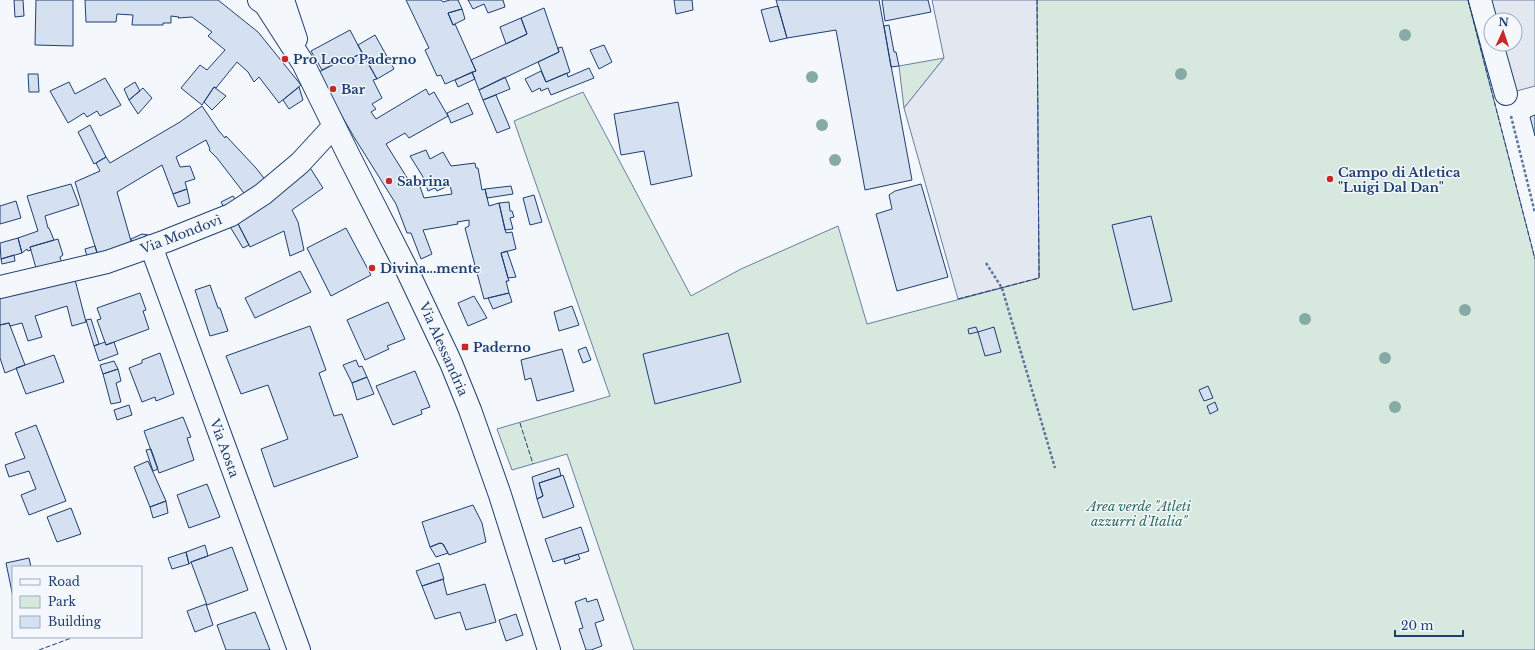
<svg xmlns="http://www.w3.org/2000/svg" width="1535" height="650" viewBox="0 0 1535 650" font-family="'Libre Baskerville',serif">
	<rect width="100%" height="100%" fill="#f4f7fb"/>
	<path fill="#d7e8df" stroke="#687fa3" d="M1037,0H1468L1535,259V650H634L567,454L512,470L497,429L610,396L514,121L583,92L691,296L741,269L838,226L867,324L1039,278Z
		M944,58L904,108L899,66Z"/>
	<path fill="#e3e8f0" stroke="#687fa3" d="M932,0H1037L1039,278L958,299L904,108L944,58Z
		M1480,0H1535V86L1506,94L1492,44H1515V20H1491Z"/>
	<path fill="#d5e0f0" stroke="#1d3f73" d="M14,0H23L24,16L15,17Z
		M36,0H73V46L35,45Z
		M85,0H218L258,32L301,85L279,103L259,77L254,82L248,72L237,62L216,88L214,87L202,105L181,88L200,65L207,70L225,50L208,36L212,32L192,17L178,18L179,17L171,16V23H163V25H132L133,15L117,14L116,22H86Z
		M406,0H441L443,2L450,0H458L462,9L448,13L453,25L455,24L476,71L445,84L441,75L437,76L425,50L429,48Z
		M468,0H503L505,7L488,13L484,4L473,9Z
		M674,0H692L693,10L676,14Z
		M776,0H879L912,180L865,190L836,30L787,38Z
		M882,0H928L931,12L885,21Z
		M778,6L787,38L770,42L761,10Z
		M544,8L559,52L479,90L472,72L476,71L471,60L527,34L521,18Z
		M462,9L465,19L453,25L448,13Z
		M521,18L527,34L506,44L500,27Z
		M889,25L894,52H896L899,66L891,67L884,26Z
		M350,30L362,53L348,60L346,58L322,70L311,51Z
		M375,35L394,69L377,79L358,45Z
		M604,45L612,62L599,69L590,50Z
		M562,47L570,72L546,82L538,62L559,52L558,48Z
		M362,53L377,79L373,80L382,98L372,104L376,109L371,112L376,119L426,89L429,95L434,92L448,116L409,138L405,133L386,144L411,184L418,181L424,198L452,194L450,185L437,191L435,188L428,191L423,177L410,156L426,150L430,159L443,152L451,166L475,163L476,168H478L482,190L485,189L489,206L499,203L506,233L512,232L516,249L501,253L508,278L509,281H506L509,293L484,299L465,228L469,226V220L457,222L458,224L423,230L432,254L421,259L411,233H407L396,204L354,137L317,73L346,58L348,60Z
		M589,68L594,78L551,95L548,88L541,91L540,88L532,92L525,79L541,71L546,82L567,73L568,77Z
		M472,72L475,79L458,87L455,80Z
		M28,74H38L39,92H29Z
		M505,77L510,89L483,100L479,90Z
		M105,78L121,105L100,116L97,111L87,117L84,113L68,123L50,91L69,82L75,94Z
		M135,82L140,91L129,100L124,89Z
		M214,87L226,96L212,110L204,102Z
		M299,87L303,100L289,109L283,100Z
		M143,88L152,98L138,114L129,100Z
		M496,95L510,128L497,133L483,100Z
		M678,102L692,176L651,185L644,151L621,155L614,114Z
		M468,103L473,114L451,123L447,113Z
		M202,106L219,131L225,138L226,136L256,168L270,186L250,201L217,158L209,150L210,149L206,140L176,157L180,167L190,166L195,179L185,182L187,189L173,194L162,165L117,192L133,248L99,259L75,182L100,171L96,163L106,157L110,163L180,122Z
		M1535,115V136L1530,117Z
		M90,125L106,157L94,164L78,132Z
		M307,163L323,188L292,210L298,222L304,250L290,256L284,231L250,247L235,218Z
		M71,184L79,205L45,216L48,228H49L54,240L30,247L31,250L28,251L27,249L22,253L18,238L38,231L27,196Z
		M921,184L948,277L897,291L876,214L892,209L889,195L895,191Z
		M511,186L513,194L487,198L485,189Z
		M187,189L190,203L178,207L173,194Z
		M534,195L542,222L530,225L523,198Z
		M233,196L238,203L226,211L221,202Z
		M16,201L21,218L0,224V206Z
		M509,202L510,211H512L514,217L510,218L513,229L505,230L499,203Z
		M1151,216L1172,301L1133,310L1112,225Z
		M236,220L249,245L243,248L229,225Z
		M346,228L371,275L331,296L307,248Z
		M142,234L148,235L150,239L133,248L131,239Z
		M18,238L22,253L1,259L0,243Z
		M58,239L63,255L60,257L63,268L38,275L30,247Z
		M95,246L99,259L88,260L85,249Z
		M507,251L516,277L508,278L501,253Z
		M14,255L15,261L2,264L1,259Z
		M300,271L311,292L255,318L245,298Z
		M73,272L86,322L72,326L67,306L35,316L42,337L28,341L22,323L10,326L9,323L0,325V293Z
		M210,285L218,308H220L228,331L210,336L195,290Z
		M140,293L146,310L143,311L149,329L106,345L97,320L101,319L97,308Z
		M509,293L512,302L493,309L488,298Z
		M474,296L487,318L468,326L458,303Z
		M388,302L405,339L387,346L389,349L365,360L347,320Z
		M572,306L579,325L559,331L554,312Z
		M91,319L99,344L94,346L86,320Z
		M9,323L25,365L5,373L0,358V325Z
		M310,326L326,370L319,373L334,416L342,414L358,457L274,487L261,449L288,439L268,385L241,394L226,356Z
		M976,327L978,332L969,334L968,329Z
		M994,327L1001,352L985,356L978,332Z
		M728,333L741,382L655,404L643,354Z
		M105,342L106,345L114,342L118,354L99,361L94,346Z
		M586,347L591,360L583,363L578,350Z
		M562,349L574,391L537,401L531,378L525,380L521,360Z
		M160,353L174,394L156,401L155,397L142,402L129,368L142,363V360Z
		M54,355L64,382L26,394L16,368Z
		M356,360L359,367L362,366L367,377L352,383L343,365Z
		M114,361L118,369L103,374L100,365Z
		M118,369L121,381L116,383L121,402L111,404L103,374Z
		M415,371L430,407L421,410L422,414L393,425L376,386Z
		M367,377L374,394L357,400L352,383Z
		M1208,386L1213,398L1204,401L1199,390Z
		M1215,402L1218,410L1210,414L1207,406Z
		M129,405L132,415L117,420L114,410Z
		M183,417L191,437L187,438L194,460L159,473L144,431Z
		M36,425L66,501L29,515L21,495L36,489L29,471L9,477L5,465L25,458L15,433Z
		M151,449L158,469L153,471L146,450Z
		M148,461L166,501L150,507L134,467Z
		M559,468L561,476L539,483L543,496L537,499L532,477Z
		M563,475L574,507L543,518L537,499L543,496L539,483Z
		M207,484L220,517L189,528L177,495Z
		M166,501L168,513L153,518L150,507Z
		M473,505L482,523L486,542L449,555L443,544L440,543L430,547L422,522Z
		M71,508L81,534L57,542L47,517Z
		M581,527L589,551L553,562L545,539Z
		M440,543L443,544L448,553L436,557L430,547Z
		M205,545L208,556L191,562L189,564L186,552Z
		M232,547L248,590L207,605L191,562Z
		M186,552L189,564L172,569L168,558Z
		M578,554L580,559L565,564L564,559Z
		M29,558L31,567H13V597L6,563Z
		M439,563L444,579L422,586L416,571Z
		M443,579L447,595L485,584L496,622L466,630L460,612L435,619L422,586Z
		M586,598L587,602L597,599L604,620L595,623L602,646L591,650H586L579,629L583,628L575,602Z
		M206,604L213,625L195,632L187,611Z
		M255,612L270,650H226L217,625Z
		M516,614L523,635L506,641L499,620Z"/>
	<g fill="none" stroke-linecap="round" stroke-linejoin="round">
		<defs>
			<path id="minor" d="M259,0L265,4L303,63L350,158L405,266L451,363L470,410L500,495L549,650
				M283,0L296,39
				M1480,0L1491,40
				M1492,44L1506,94
				M151,246L299,650
				M0,287L107,262L166,241L231,215L263,194L300,163L334,126"/>
		</defs>
		<use href="#minor" stroke="#1d3f73" stroke-width="24"/>
		<path stroke="#5e769c" stroke-width="2.5" stroke-dasharray="3 2" stroke-linecap="butt" d="M1511,116L1535,213
			M986,263L1002,288L1055,468"/>
		<use href="#minor" stroke="#f4f7fb" stroke-width="22"/>
		<path stroke="#1d3f73" stroke-width="1" stroke-dasharray="5 2" stroke-linecap="butt" d="M1468,0L1535,259
			M958,299L1039,278L1037,0
			M520,423L533,464
			M39,650L74,637"/>
	</g>
	<g fill="#86aba6">
		<circle cx="1405" cy="35" r="6"/>
		<circle cx="1181" cy="74" r="6"/>
		<circle cx="812" cy="77" r="6"/>
		<circle cx="822" cy="125" r="6"/>
		<circle cx="835" cy="160" r="6"/>
		<circle cx="1465" cy="310" r="6"/>
		<circle cx="1305" cy="319" r="6"/>
		<circle cx="1385" cy="358" r="6"/>
		<circle cx="1395" cy="407" r="6"/>
	</g>
	<g fill="#c62828" stroke="#f4f7fb" stroke-width="1.5">
		<circle cx="285" cy="59" r="4"/>
		<circle cx="333" cy="89" r="4"/>
		<circle cx="1330" cy="179" r="4"/>
		<circle cx="389" cy="181" r="4"/>
		<circle cx="372" cy="268" r="4"/>
		<rect x="461" y="343" width="8" height="8" rx="2"/>
	</g>
	<g text-anchor="middle" stroke-width="3" stroke-linejoin="round" paint-order="stroke">
		<g font-size="13" font-weight="bold" fill="#1d3f73" stroke="#f4f7fb" text-anchor="start">
			<text x="293" y="64">Pro Loco Paderno</text>
			<text x="341" y="94">Bar</text>
			<text x="1338" y="177">Campo di Atletica<tspan x="1338" dy="15">"Luigi Dal Dan"</tspan></text>
			<text x="397" y="186">Sabrina</text>
			<text x="380" y="273">Divina...mente</text>
			<text x="473" y="352">Paderno</text>
		</g>
		<g font-size="13" fill="#1d3f73" stroke="#f4f7fb">
			<text transform="translate(181 234) rotate(-21)" y="5">Via Mondovì</text>
			<text transform="translate(444 349) rotate(66)" y="5">Via Alessandria</text>
			<text transform="translate(225 448) rotate(70)" y="5">Via Aosta</text>
		</g>
		<g font-size="13" font-style="italic" fill="#2c6c60" stroke="#f4f7fb">
			<text x="1139" y="511">Area verde "Atleti<tspan x="1139" dy="15">azzurri d'Italia"</tspan></text>
		</g>
	</g>
	<rect x="12" y="566" width="130" height="72" fill="#f4f7fb" stroke="#9eadc5"/>
	<rect x="20" y="579" width="20" height="6" fill="#f4f7fb" stroke="#9eadc5"/>
	<text x="48" y="586" font-size="12" fill="#1d3f73">Road</text>
	<rect x="20" y="596" width="20" height="12" fill="#d7e8df" stroke="#9eadc5"/>
	<text x="48" y="606" font-size="12" fill="#1d3f73">Park</text>
	<rect x="20" y="616" width="20" height="12" fill="#d5e0f0" stroke="#9eadc5"/>
	<text x="48" y="626" font-size="12" fill="#1d3f73">Building</text>
	<g transform="translate(1503 32) rotate(3)"><circle r="19" fill="#f4f7fb" stroke="#9eadc5"/>
	<path d="M0-3L7 15L0 10L-7 15Z" fill="#c62828"/>
	<text y="-6" font-size="11" font-weight="bold" text-anchor="middle" fill="#1d3f73">N</text>
	</g>
	<path d="M1395 630v6h68v-6" fill="none" stroke="#1d3f73" stroke-width="2"/>
	<text x="1401" y="630" font-size="12" fill="#1d3f73" stroke="#f4f7fb" stroke-width="3" paint-order="stroke">20 m</text>
</svg>
